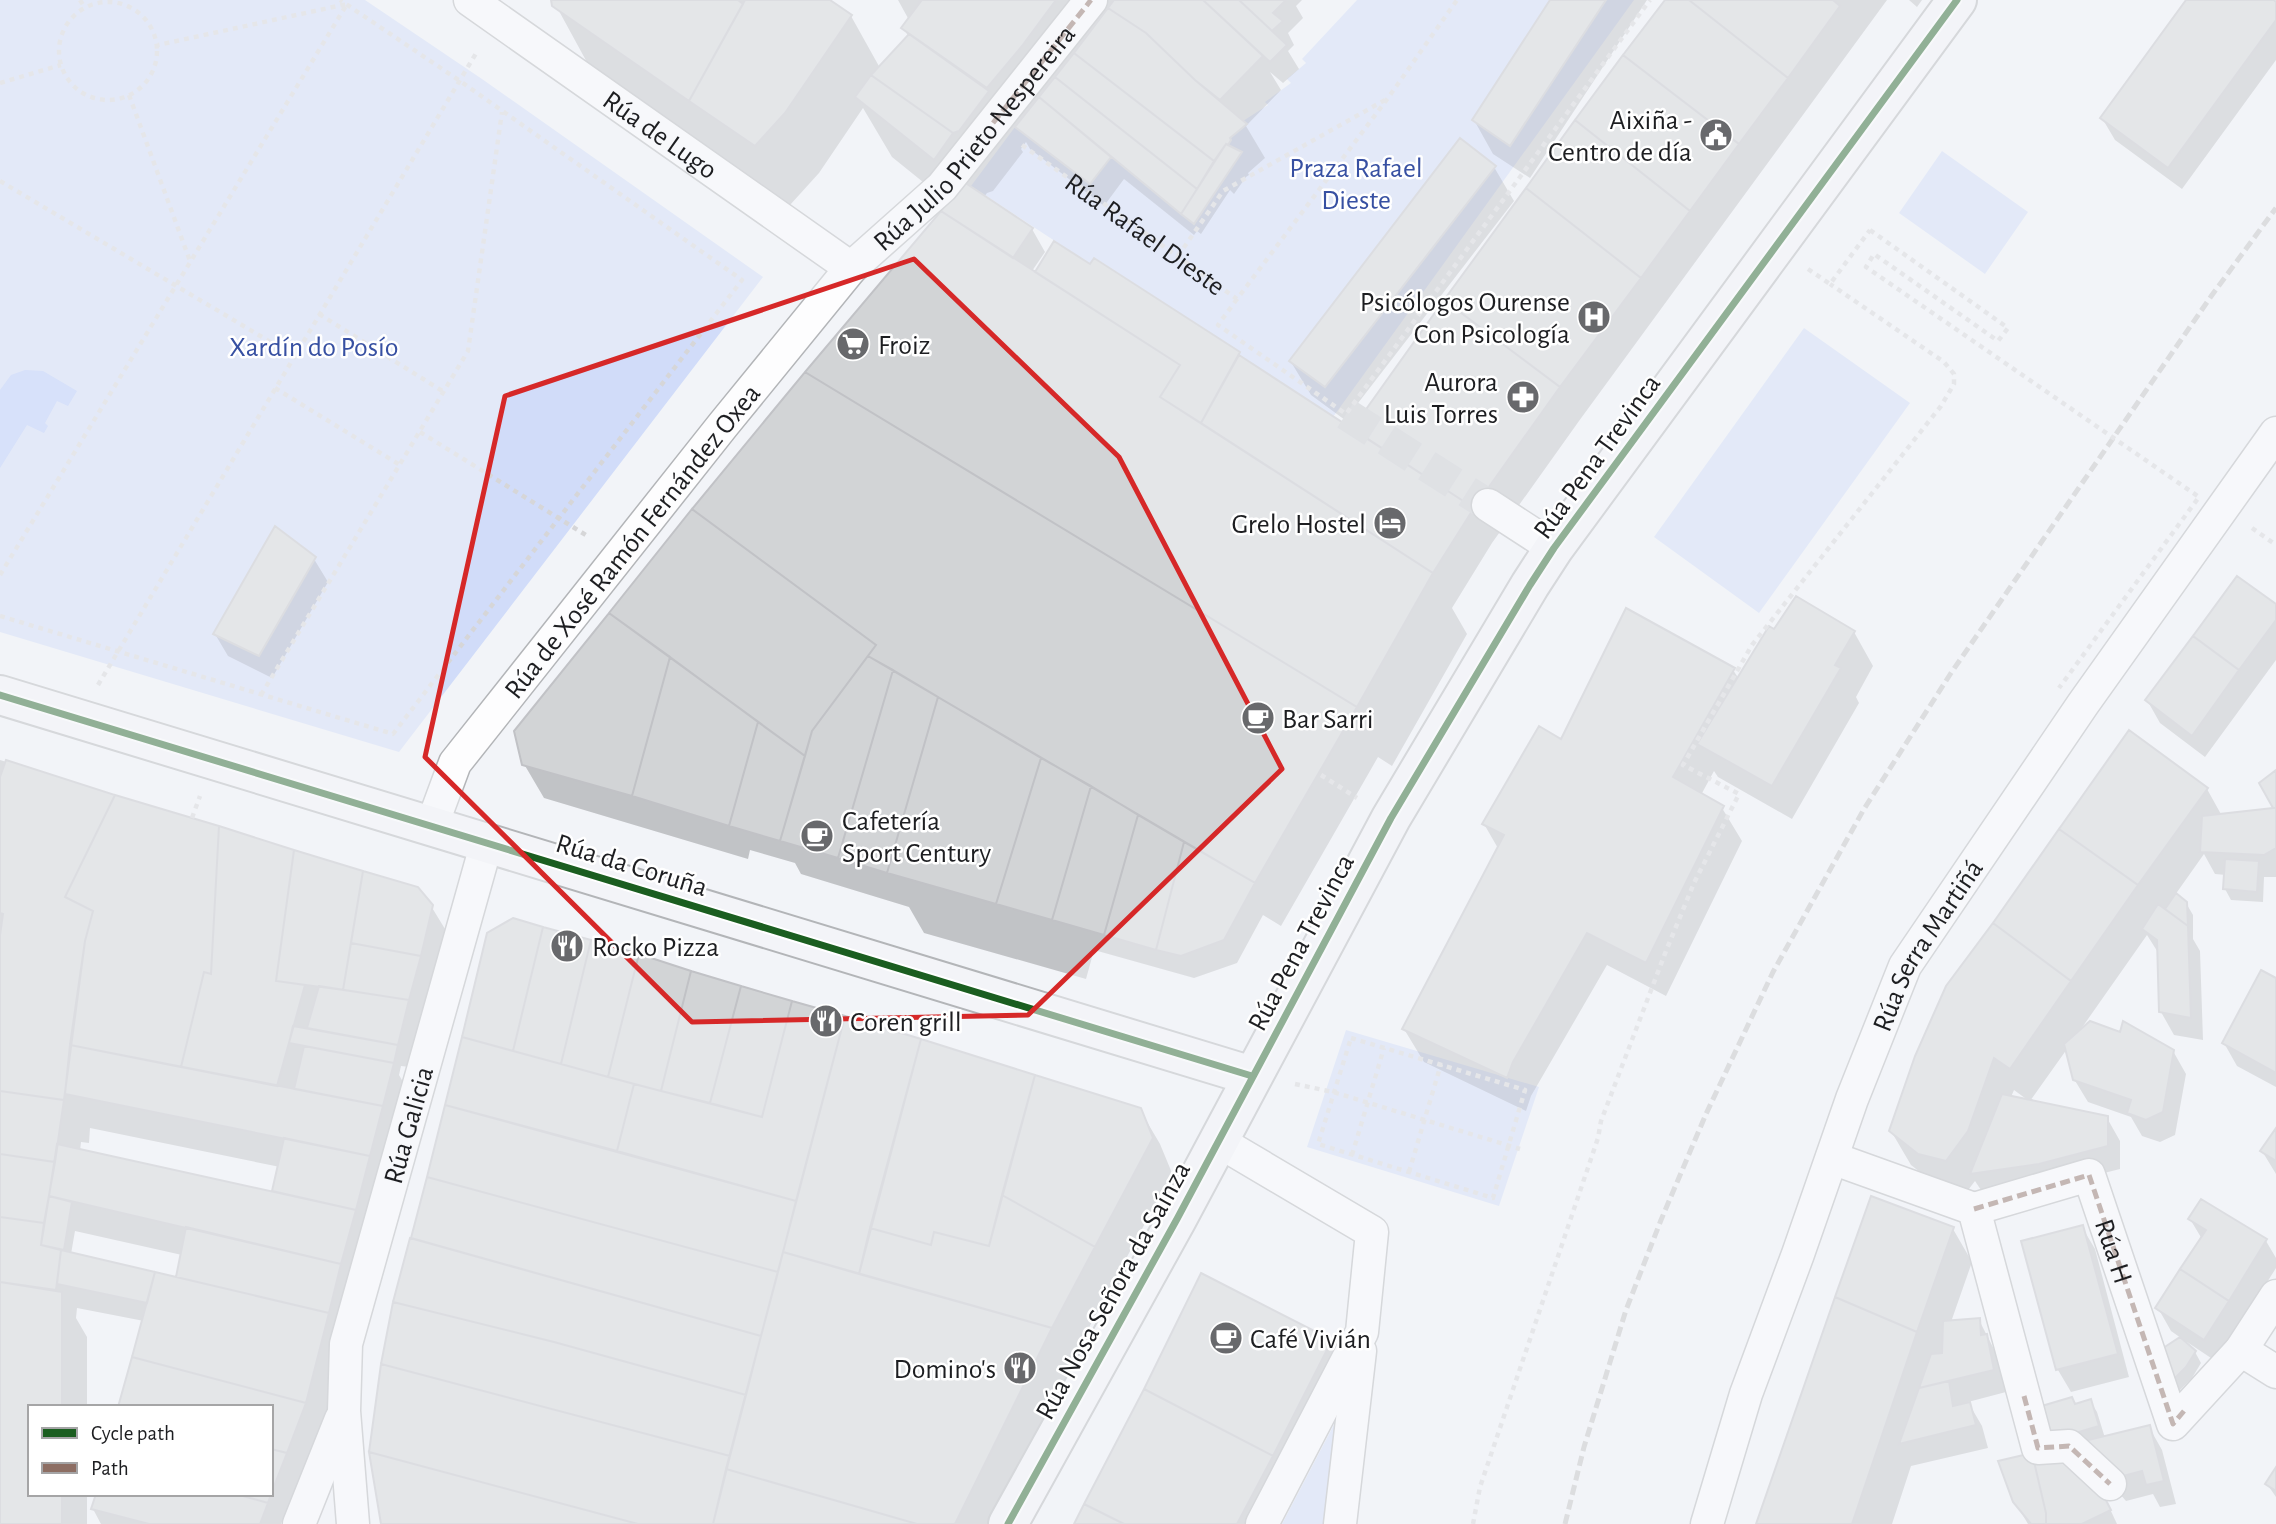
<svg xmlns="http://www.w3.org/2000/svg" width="2276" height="1524" viewBox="0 0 2276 1524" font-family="'Alegreya Sans',sans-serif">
	<rect width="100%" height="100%" fill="#f2f4f8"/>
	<path fill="#d1dcf9" d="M0,0H365L482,79L763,277L399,752L0,632Z
		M1357,0H1634L1333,417L1239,355L1240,352L1095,258L1090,264L971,186L1015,127L1090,184L1111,157L1194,224L1242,152L1228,145L1231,140L1230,138L1247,124L1243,121L1268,105L1265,102L1291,83L1287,79L1306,63L1302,59Z
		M1942,151L2028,212L1985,274L1899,213Z
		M1804,328L1910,403L1759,613L1654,537Z
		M1346,1030L1539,1087L1499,1206L1307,1147Z
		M1339,1415L1326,1524H1282Z"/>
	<path fill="#b5c9fc" d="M25,370L43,371L77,391L68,406L57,401L45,423L48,426L44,433L27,425L0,468V390L11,375Z"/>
	<path fill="#0003" fill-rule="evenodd" d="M553,0H826L851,16L880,68L909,37L903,28L909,20L898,0H1302L1296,6L1303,18L1288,33L1294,45L1288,51L1299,69L1283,83L1270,72L1281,90L1246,126L1265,158L1248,173L1249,175L1246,177L1234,194L1230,190L1201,234L1197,231L1194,235L1124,179L1104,206L1030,149L1026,142L1021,149L1023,152L993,191L987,193L984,197L1032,229L1045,252L1032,271L1239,353L1242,360L1352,431L1666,0H1887L1579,421L1492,543L1452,608L1467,634L1392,766L1378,757L1281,926L1263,915L1237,963L1194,978L1094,950L1086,979L924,933L909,907L801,874L795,863L750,850L748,859L544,798L524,764L949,203L892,157L863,108L819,173L790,205L589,66Z
		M1552,0H1647L1530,178L1493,154L1474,120Z
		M1909,0H1922L1917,7Z
		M2188,0H2271L2276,4V60L2182,189L2115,140L2102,118Z
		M1494,167L1514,201L1345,420L1311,395L1291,362Z
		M314,559L328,582L272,678L228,656L215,634Z
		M2276,607V660L2205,757L2160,723L2147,700Z
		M1775,632H1854L1873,666L1856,697L1859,703L1792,819L1718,777L1714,771L1701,795L1722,808L1742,841L1666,996L1607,965L1531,1096L1526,1111L1424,1062L1404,1029L1499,850L1484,824L1562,741L1733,670L1739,679Z
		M0,760L365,873L431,906L445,929L410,1067L401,1066L399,1075L406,1087L324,1437L306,1486L297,1484L281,1524H101L93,1509L98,1494H271V1407L144,1321L77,1308L76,1318L87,1337V1407H30V1494H87V1524H0ZM90,1128L280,1167L274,1191L276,1194L80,1151L81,1142L89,1143ZM75,1231L182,1255L177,1280L71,1254Z
		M2276,772V877H2264L2263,902L2231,900L2225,889L2226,875L2215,874L2204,854L2175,895L2186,903L2193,915V939L2200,951L2203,1040L2174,1035L2161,1012L2159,954L2147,935L2081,1029L2173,1051L2186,1074L2175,1135L2160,1142L2142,1136L2131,1117L2088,1102L2074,1079L2067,1049L2030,1101L2107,1118L2120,1141V1169L2052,1186L1985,1196L1975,1181L1965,1194L1939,1187L1911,1165L1891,1131L2207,789L2222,816L2276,809ZM2014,1090L2029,1101L2011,1097Z
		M514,920L1140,1110L1160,1144L1172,1173L1070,1363L1076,1373L1001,1524H382L395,1302L429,1177L488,934Z
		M2276,980V1087L2237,1066L2224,1043Z
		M2276,1131V1174L2262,1151Z
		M2190,1219L2266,1241L2276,1258V1268L2217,1362L2187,1342L2186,1344L2195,1352L2201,1363L2192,1378L2177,1393L2156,1354L2181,1338L2171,1331L2158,1308L2202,1239Z
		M2082,1227L2095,1249L2129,1377L2071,1392L2058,1370L2024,1243Z
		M1953,1229L1972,1262L1951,1322L1979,1320L1999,1359L2006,1392L1968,1402L1982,1426L1988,1448L1911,1466L1892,1524H1758Z
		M1202,1275L1331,1341L1351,1375L1274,1524H1076Z
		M2090,1401L2097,1412L2105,1438L2149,1427L2162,1450L2176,1504L2160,1507L2153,1494L2126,1501L2095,1465L2053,1453L2075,1406Z
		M2276,1471V1497L2267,1484Z
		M2104,1496L2117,1524H2028L2015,1502Z"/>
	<path fill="#d2d4d6" stroke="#c1c2c6" stroke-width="2" d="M551,0H738L743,4L689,101L552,6Z
		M745,0H830L852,15L785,113L755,146L689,101Z
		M919,0H1056L1022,46L987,88L901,28L921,1Z
		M1114,0H1203L1263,56L1220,100L1195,80L1146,33L1108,8Z
		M1203,0H1239L1287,45L1270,62Z
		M1239,0H1286L1273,13L1283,21L1272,31Z
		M1550,0H1606L1510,146L1472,120Z
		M1665,0H1689L1788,78L1739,144L1623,55Z
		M1689,0H1833L1840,6L1788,78Z
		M2186,0H2274L2276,2V20L2168,168L2100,118Z
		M1108,8L1146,33L1195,80L1247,124L1230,138L1231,140L1228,145L1226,144L1214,161L1074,53Z
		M909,34L989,91L959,131L953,133L871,75Z
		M1074,53L1214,161L1197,189L1055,77Z
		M1623,55L1739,144L1690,211L1575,120Z
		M871,75L953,133L934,160L855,97Z
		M1055,77L1197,189L1181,214L1039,97Z
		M1039,97L1111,157L1090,184L1015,127Z
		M1575,120L1690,211L1641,278L1526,188Z
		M1460,138L1496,166L1325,387L1289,361Z
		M1226,144L1242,152L1194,224L1181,214Z
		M964,182L1033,228L1013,258L941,211Z
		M1526,188L1641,278L1560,387L1444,300Z
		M941,211L1180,365L1160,397L1433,573L1357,707L805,372Z
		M1054,241L1090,264L1094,258L1240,352L1201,423L1160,397L1180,365L1035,272Z
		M1444,300L1560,387L1474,508L1352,429Z
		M1239,355L1474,508L1433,573L1201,423Z
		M805,372L1357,707L1255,883L868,656L876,645L692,509Z
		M692,509L876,645L812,731L805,756L609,613Z
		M275,526L316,557L259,656L213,634Z
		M2237,576L2276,604V620L2239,670L2193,636Z
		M1796,596L1855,631L1835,665L1841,668L1772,786L1697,744L1769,626L1774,629Z
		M1626,608L1735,668L1673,777L1724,806L1646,963L1587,933L1513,1062L1507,1078L1402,1029L1504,835L1482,824L1539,726L1561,739Z
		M609,613L670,657L632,796L522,765L514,731Z
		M2193,636L2239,670L2192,736L2145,700Z
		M868,656L893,670L838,858L780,841L812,731Z
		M670,657L758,722L729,826L632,796Z
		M893,670L938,697L887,873L838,858Z
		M938,697L1041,758L996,904L887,873Z
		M758,722L805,756L780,841L729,826Z
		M2129,730L2208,788L2138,885L2059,829Z
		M1041,758L1091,786L1052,920L996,904Z
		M6,760L115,795L65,897L93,911L85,941L64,1100L0,1091V935L3,914L0,913V777Z
		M2276,770V808H2273L2259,783Z
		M1091,786L1138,815L1104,935L1052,920Z
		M115,795L219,826L211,974L204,972L181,1067L70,1045L85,941L93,911L65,897Z
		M2273,808H2276V848L2264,855L2200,852L2202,816Z
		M1138,815L1184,842L1156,950L1104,935Z
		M219,826L294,850L276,981L305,985L277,1086L181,1067L204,972L211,974Z
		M2059,829L2138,885L2071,981L1993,923Z
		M1184,842L1255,883L1224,940L1181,956L1156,950Z
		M294,850L363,871L343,990L276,981Z
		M2225,859L2259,861L2257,892L2223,889Z
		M363,871L418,887L433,905L421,956L351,943Z
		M2176,893L2187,902L2188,926L2165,909Z
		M2158,904L2188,926L2191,1018L2159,1012L2157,940L2142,929Z
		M513,918L543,927L513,1051L462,1037L487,933Z
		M1993,923L2071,981L2010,1069L1994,1058L1968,1131L1946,1161L1918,1154L1889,1131L1915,1056L1946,986Z
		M543,927L591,940L561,1064L513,1051Z
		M591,940L639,954L608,1077L561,1064Z
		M351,943L421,956L409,1000L343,990Z
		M639,954L691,971L661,1091L608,1077Z
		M2261,970L2276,978V1073L2222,1043Z
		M691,971L741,986L710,1103L661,1091Z
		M319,986L409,1000L398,1045L307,1028Z
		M741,986L792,1001L762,1117L710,1103Z
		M792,1001L845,1016L796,1201L617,1151L634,1084L762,1117Z
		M845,1016L921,1039L859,1274L783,1252Z
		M2090,1021L2120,1032L2123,1021L2174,1050L2163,1112L2146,1120L2127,1113L2131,1100L2073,1080L2064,1044Z
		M293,1026L398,1045L394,1063L289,1043Z
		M462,1037L634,1084L617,1151L445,1105Z
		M921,1039L1035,1075L989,1246L934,1232L931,1245L870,1228Z
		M70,1045L383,1106L370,1156L65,1094Z
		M304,1046L394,1063L383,1106L294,1089Z
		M1035,1075L1141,1108L1153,1138L1095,1247L1002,1195Z
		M0,1091L64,1100L55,1162L0,1154Z
		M2002,1094L2108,1116V1146L2039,1164L1970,1174Z
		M445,1105L796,1201L778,1272L427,1177Z
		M2276,1128V1161L2260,1151Z
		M284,1138L370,1156L356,1210L272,1191Z
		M57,1144L356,1210L341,1264L49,1196Z
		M0,1154L55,1162L44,1223L0,1217Z
		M427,1177L778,1272L761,1336L411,1238Z
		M1002,1195L1095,1247L1052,1328L859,1274L870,1228L931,1245L934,1232L989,1246Z
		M49,1196L72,1202L64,1250L41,1245Z
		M1871,1196L1954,1227L1917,1332L1835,1297Z
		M2201,1199L2267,1239L2229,1301L2180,1269L2206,1230L2188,1219Z
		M0,1217L44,1223L41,1245L61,1250L56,1290L0,1282Z
		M2083,1225L2118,1354L2056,1370L2021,1241Z
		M186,1227L341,1264L329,1313L176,1277Z
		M410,1238L761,1336L746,1395L554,1342L393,1302Z
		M61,1250L155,1272L147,1303L57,1284Z
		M783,1252L1052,1328L955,1524H917L726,1469Z
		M2180,1269L2229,1301L2204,1340L2155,1308Z
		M155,1272L329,1313L306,1403L132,1357Z
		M1201,1273L1332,1340L1273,1456L1144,1389Z
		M0,1282L62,1292V1407H30V1494H62V1524H0Z
		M1835,1297L1917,1332L1852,1524H1756Z
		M393,1302L554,1342L746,1395L730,1456L381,1364Z
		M1980,1318L1981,1335L1987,1334L1994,1370L1919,1388L1931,1354L1942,1353L1943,1321Z
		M2180,1337L2196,1351L2186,1367L2169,1384L2154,1354Z
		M132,1357L306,1403L287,1453L271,1449V1407H118Z
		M381,1364L730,1456L713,1524H638L369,1452Z
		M1949,1381L1953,1406L1970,1402L1976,1425L1899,1444L1919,1388Z
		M1144,1389L1273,1456L1237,1524H1124L1084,1504Z
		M2072,1397L2075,1404L2091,1399L2099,1426L2045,1442L2035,1408Z
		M2150,1425L2164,1481L2146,1485L2142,1471L2112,1479L2080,1442Z
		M271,1449L287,1453L271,1494Z
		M2068,1451L2091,1471L2111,1510L2082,1524H2046V1513L2032,1453Z
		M369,1452L638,1524H381Z
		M2032,1453L2046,1513V1524H2031L2013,1502L1998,1461Z
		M2276,1467V1491L2265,1484Z
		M726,1469L917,1524H713Z
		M96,1494H236L268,1503L260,1524H149L91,1509Z
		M236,1494H271L268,1503Z
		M1084,1504L1124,1524H1074Z"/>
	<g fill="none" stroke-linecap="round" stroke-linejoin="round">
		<path stroke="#c7c9cd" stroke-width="32" stroke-dasharray="32 16" stroke-linecap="butt" d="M1346,414L1488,505"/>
		<defs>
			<g id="street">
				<path id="s2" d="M470,0L851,268"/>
				<path d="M1488,505L1554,548"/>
				<path id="s3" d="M432,825L455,763L723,425L851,268L942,187L1091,0"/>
				<path d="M1218,1141L1372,1232L1362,1332L1262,1524"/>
				<path d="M1832,1158L1974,1209L2038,1448L2069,1446L2110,1484"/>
				<path d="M1974,1209L2089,1175L2173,1424L2241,1350L2276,1296"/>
				<path d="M2241,1350L2276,1372"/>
				<path d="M299,1524L341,1419"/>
				<path id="s4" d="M353,1524L344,1411L346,1344L487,842"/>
				<path d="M1340,1524L1360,1351"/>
				<path id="s5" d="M1707,1524L1746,1394L1798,1254L1852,1099L1905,966L2083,704L2276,433"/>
			</g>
			<path id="secondary" d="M0,695L1252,1076
				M1008,1524L1177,1219L1391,818L1530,585L1554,548L1957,0"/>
		</defs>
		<use href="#street" stroke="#b3b5b8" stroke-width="35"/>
		<use href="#secondary" stroke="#b3b5b8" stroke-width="42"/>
		<g stroke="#d6d6d8" stroke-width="4.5" stroke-dasharray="5 5" stroke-linecap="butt">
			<path d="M80,0L85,8"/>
			<circle cx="108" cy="51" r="49"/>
			<path d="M0,83L61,65"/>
			<path d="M129,95L190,261"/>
			<path id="s1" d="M1022,145L1237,299L1388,98L1457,0"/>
			<path d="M0,181L294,356"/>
			<path d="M1178,256L1223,191L1385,100"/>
			<path d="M1808,269L1830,284L1870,230"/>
			<path d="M1237,299L1218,325L1346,414L1650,0"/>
			<path d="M319,314L444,392"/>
			<path d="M275,388L400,465"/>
			<path d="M420,432L589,537"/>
			<path d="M2252,528L2276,545"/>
			<path d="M0,575L347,4L158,45"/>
			<path d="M0,616L393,734L742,280L460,81L340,0"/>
			<path d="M98,685L478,50"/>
			<path d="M261,695L468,351L502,112"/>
			<path d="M1321,775L1357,798"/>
			<path d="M192,818L200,796"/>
			<path d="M1351,1038L1525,1090L1493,1198L1318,1144Z"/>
			<path d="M1295,1084L1333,1092L1520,1149"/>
			<path d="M1352,1155L1384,1048"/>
			<path d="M1409,1172L1441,1064"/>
			<path d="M1473,1524L1480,1487L1598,1138L1601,1121L1666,951L1694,883L1739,794L1683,765L1752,645L1941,406L1954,384V374L1944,362L1830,284"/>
		</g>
		<use href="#street" stroke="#fdfdfe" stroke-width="32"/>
		<use href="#secondary" stroke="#f3f4f8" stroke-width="38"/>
		<path stroke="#c0c0c1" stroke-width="5" stroke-dasharray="10 5" stroke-linecap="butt" d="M1565,1524L1584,1447L1626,1310L1661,1220L1706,1114L1773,972L1864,809L1951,673L2212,295L2276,208"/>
		<path stroke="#d6d6d8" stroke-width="4.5" stroke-dasharray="5 5" stroke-linecap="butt" d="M1870,230L2008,328L1998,341L1874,254L1866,267L2199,497L2059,688"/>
		<g stroke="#8d6e63" stroke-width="5" stroke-dasharray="10 5" stroke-linecap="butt">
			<path d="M993,123L1091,0"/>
			<path id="s6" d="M1974,1209L2089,1175L2173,1424L2184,1411"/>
			<path d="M2024,1396L2038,1448L2069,1446L2110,1484"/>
		</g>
		<defs>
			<path id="cycleway" d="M0,695L1252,1076
				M1008,1524L1177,1219L1391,818L1530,585L1554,548L1957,0"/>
		</defs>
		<use href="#cycleway" stroke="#fff" stroke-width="11"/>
		<use href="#cycleway" stroke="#1b5e20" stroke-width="7"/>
	</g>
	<path d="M0 0H2276V1524H0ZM914,259L1119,457L1282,769L1028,1015L692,1022L425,757L505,396Z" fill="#f2f4f8" fill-opacity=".55" fill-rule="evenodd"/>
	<path fill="none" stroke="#d62828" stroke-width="5" stroke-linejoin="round" d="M914,259L1119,457L1282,769L1028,1015L692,1022L425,757L505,396Z"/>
	<defs>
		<symbol id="civic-disc" viewBox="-11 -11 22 22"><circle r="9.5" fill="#68696c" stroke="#fff"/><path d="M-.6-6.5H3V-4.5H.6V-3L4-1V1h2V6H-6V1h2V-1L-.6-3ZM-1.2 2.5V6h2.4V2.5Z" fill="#fff"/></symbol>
		<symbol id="hospital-disc" viewBox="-11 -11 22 22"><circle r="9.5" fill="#68696c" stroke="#fff"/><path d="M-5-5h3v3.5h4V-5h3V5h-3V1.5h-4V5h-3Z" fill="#fff"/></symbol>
		<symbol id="supermarket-disc" viewBox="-11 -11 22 22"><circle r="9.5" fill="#68696c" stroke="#fff"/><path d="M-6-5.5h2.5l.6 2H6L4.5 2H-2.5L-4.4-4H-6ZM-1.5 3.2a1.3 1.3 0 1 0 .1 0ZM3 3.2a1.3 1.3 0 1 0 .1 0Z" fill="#fff"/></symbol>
		<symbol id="pharmacy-disc" viewBox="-11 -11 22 22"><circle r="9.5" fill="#68696c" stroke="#fff"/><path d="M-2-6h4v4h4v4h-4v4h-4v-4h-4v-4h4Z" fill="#fff"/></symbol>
		<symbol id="hotel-disc" viewBox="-11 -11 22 22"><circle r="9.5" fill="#68696c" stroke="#fff"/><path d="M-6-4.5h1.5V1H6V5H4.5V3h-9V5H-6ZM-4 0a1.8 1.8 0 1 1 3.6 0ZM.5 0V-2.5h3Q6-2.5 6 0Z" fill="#fff"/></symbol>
		<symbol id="cafe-disc" viewBox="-11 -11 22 22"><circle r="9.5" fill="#68696c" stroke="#fff"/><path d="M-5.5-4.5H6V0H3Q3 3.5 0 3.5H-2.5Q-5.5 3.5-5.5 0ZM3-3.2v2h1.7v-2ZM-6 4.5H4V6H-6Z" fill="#fff"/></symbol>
		<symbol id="restaurant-disc" viewBox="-11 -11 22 22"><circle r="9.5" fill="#68696c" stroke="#fff"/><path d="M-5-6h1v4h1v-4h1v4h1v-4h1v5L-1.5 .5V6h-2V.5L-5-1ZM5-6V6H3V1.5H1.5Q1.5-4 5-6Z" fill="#fff"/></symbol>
	</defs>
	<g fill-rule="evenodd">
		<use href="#civic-disc" x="1697" y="116" width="38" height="38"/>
		<use href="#hospital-disc" x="1575" y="298" width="38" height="38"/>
		<use href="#supermarket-disc" x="834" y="325" width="38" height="38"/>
		<use href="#pharmacy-disc" x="1504" y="378" width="38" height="38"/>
		<use href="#hotel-disc" x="1371" y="504" width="38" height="38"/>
		<use href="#cafe-disc" x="1239" y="699" width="38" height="38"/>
		<use href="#cafe-disc" x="798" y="817" width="38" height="38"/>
		<use href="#restaurant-disc" x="548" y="927" width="38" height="38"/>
		<use href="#restaurant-disc" x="807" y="1002" width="38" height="38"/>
		<use href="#cafe-disc" x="1207" y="1319" width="38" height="38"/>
		<use href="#restaurant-disc" x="1001" y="1349" width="38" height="38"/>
	</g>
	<g text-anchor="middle" stroke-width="5" stroke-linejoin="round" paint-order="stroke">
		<g font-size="28" fill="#1d1e21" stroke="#fff" text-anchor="start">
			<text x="1692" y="129" text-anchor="end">Aixiña -<tspan x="1692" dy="32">Centro de día</tspan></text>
			<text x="1570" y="311" text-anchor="end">Psicólogos Ourense<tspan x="1570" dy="32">Con Psicología</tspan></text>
			<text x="878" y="354">Froiz</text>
			<text x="1498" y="391" text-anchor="end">Aurora<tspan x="1498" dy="32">Luis Torres</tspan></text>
			<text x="1366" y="533" text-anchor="end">Grelo Hostel</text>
			<text x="1282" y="728">Bar Sarri</text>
			<text x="842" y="830">Cafetería<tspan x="842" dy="32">Sport Century</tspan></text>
			<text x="592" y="956">Rocko Pizza</text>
			<text x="850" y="1031">Coren grill</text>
			<text x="1250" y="1348">Café Vivián</text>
			<text x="996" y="1378" text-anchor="end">Domino's</text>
		</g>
		<g font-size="28" fill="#1d1e21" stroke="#fff">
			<text dy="10" stroke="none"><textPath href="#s2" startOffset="233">Rúa de Lugo</textPath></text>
			<text dy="10" stroke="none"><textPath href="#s3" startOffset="880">Rúa Julio Prieto Nespereira</textPath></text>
			<text dy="10" stroke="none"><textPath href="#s1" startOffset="152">Rúa Rafael Dieste</textPath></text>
			<text transform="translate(1596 456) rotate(-54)" y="10">Rúa Pena Trevinca</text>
			<text dy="10" stroke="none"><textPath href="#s3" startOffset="350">Rúa de Xosé Ramón Fernández Oxea</textPath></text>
			<text transform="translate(632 864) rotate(17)" y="10">Rúa da Coruña</text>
			<text transform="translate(1300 942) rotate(-62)" y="10">Rúa Pena Trevinca</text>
			<text dy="10" stroke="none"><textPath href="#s5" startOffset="621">Rúa Serra Martiñá</textPath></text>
			<text dy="10" stroke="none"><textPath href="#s4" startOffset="408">Rúa Galicia</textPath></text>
			<text dy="10" stroke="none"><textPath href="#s6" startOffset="200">Rúa H</textPath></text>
			<text transform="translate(1112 1290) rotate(-61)" y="10">Rúa Nosa Señora da Saínza</text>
		</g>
		<g font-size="28" fill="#3750a2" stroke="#fff">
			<text x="1356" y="177">Praza Rafael<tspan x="1356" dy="32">Dieste</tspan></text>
			<text x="314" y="356">Xardín do Posío</text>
		</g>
	</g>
	<rect x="28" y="1405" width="245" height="91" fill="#ffffff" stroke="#a5a5a6" stroke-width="2"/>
	<rect x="42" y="1428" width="35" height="10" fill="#1b5e20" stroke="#a5a5a6" stroke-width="2"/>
	<text x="91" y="1440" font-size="21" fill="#1d1e21">Cycle path</text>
	<rect x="42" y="1463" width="35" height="10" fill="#8d6e63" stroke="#a5a5a6" stroke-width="2"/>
	<text x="91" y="1475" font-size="21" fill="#1d1e21">Path</text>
</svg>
